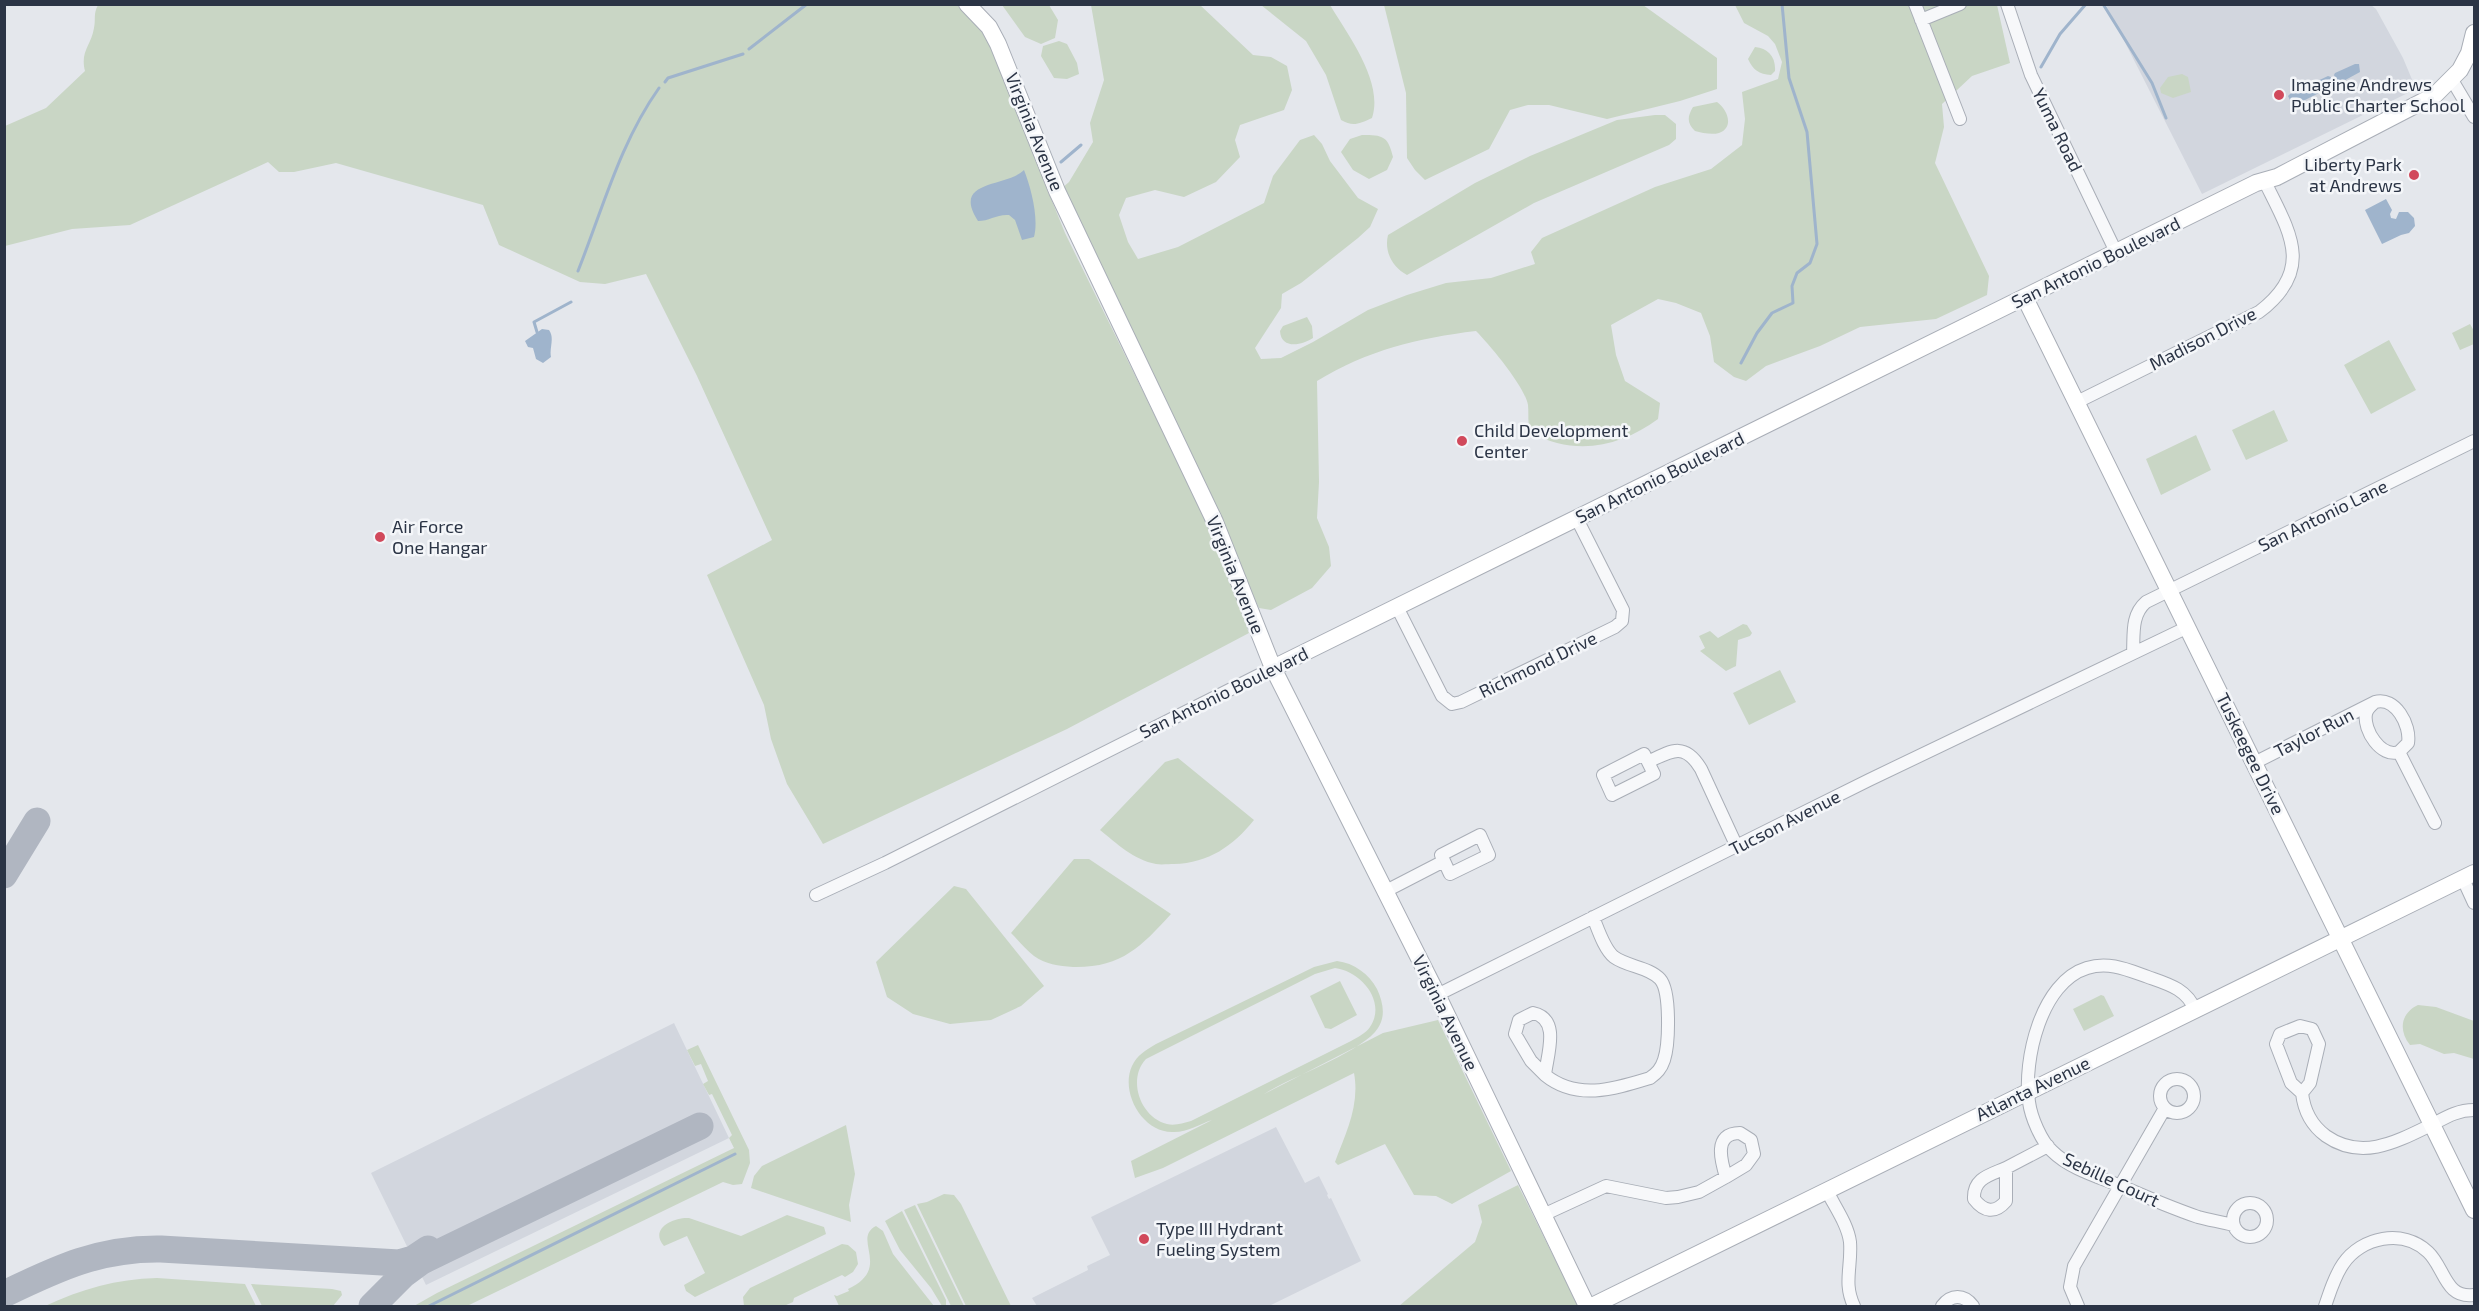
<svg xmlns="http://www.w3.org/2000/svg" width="2479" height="1311" viewBox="0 0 2479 1311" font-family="'Exo 2',sans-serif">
	<rect width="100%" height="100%" fill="#e4e7ec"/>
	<path fill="#d2d6de" d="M2106,5H2371L2376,9L2403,58L2416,89L2202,194Z
		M674,1023L729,1138L426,1285L371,1173Z
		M1276,1127L1305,1183L1319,1176L1328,1194L1327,1195L1329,1199L1331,1198L1361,1261L1269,1306H1037L1032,1298L1088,1270L1087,1266L1110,1255L1091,1217Z"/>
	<path fill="#c9d6c5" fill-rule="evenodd" d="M98,5H957L980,27L1008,82L1048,191L1065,233L1211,530L1249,633L1067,729L823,844L787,784L771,739L764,705L707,575L772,540L697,376L646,274L605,284L580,282L499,245L483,205L336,163L294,172H279L268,162L130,225L72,229L5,246V126L46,108L85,71C80,51 91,46 94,28C96,19 93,14 98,5Z
		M1002,5H1049L1058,20L1055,38L1041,44L1025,37Z
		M1091,5H1200L1253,55L1271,57L1287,66L1292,90L1284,110L1240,125L1235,140L1240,157L1216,182L1184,197L1155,190L1126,198L1119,215L1128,242L1138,259L1178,247L1264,203L1273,176L1300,140L1314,135L1322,144L1330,161L1358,198L1378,209L1370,227L1358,238L1301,283L1282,294L1281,308L1255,348L1261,359L1281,358L1313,342L1368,310L1407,295L1446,283L1491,278L1535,264L1531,252L1542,238L1655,187L1711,169L1742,145L1745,119L1742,92L1778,79L1782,62L1775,44L1768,36L1744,23L1735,5H1997L2010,63L1972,76L1942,104L1944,127L1935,163L1989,276L1987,295L1936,319L1860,327L1820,346L1766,366L1746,381L1734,377L1714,362L1710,336L1701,313L1676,303L1658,299L1611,325L1616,355L1625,381L1660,403L1658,419C1628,441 1594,452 1557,443C1548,441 1539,436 1531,433C1527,423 1529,415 1528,405C1525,387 1490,345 1476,331C1418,338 1368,350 1317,381L1319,482L1317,518L1329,547L1331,566L1312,588L1271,610L1259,608L1061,189L1069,182L1093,142L1090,123L1104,80Z
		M1261,5H1330C1348,35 1384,82 1372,118C1359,124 1353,127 1341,120L1326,75L1306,41Z
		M1384,5H1643L1717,58V89L1680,101L1607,119L1549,105H1528L1510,110L1489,149L1425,180L1415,170L1407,158L1406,93Z
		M1059,41L1067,44L1077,63L1079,74L1067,79L1054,78L1041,56L1043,46Z
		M1755,47C1768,48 1776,57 1775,71L1771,75C1759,74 1753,70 1748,59Z
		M2182,74L2188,77L2191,92L2173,98L2161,93L2160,88L2168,77Z
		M1717,102C1727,109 1735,127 1719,133C1712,135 1702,133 1695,131C1687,123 1687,117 1693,107Z
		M1655,115H1665L1676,124V139L1669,145L1534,203L1407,275C1392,267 1384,251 1388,235L1475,183L1530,156L1617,120Z
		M1362,135C1383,135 1388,136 1393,157L1387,170L1369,179L1353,170L1341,152L1350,139Z
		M1307,317L1312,326L1313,338C1301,346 1281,349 1280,331L1283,326Z
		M2470,324L2474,331V344L2460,350L2452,333Z
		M2389,340L2416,390L2371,414L2344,365Z
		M2274,410L2288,441L2246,460L2232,430Z
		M2196,435L2211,470L2161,495L2146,459Z
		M1743,624L1747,625L1752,633L1750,636L1738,640L1736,666L1726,671L1700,651L1705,648L1699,636L1710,631L1718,638Z
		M1780,670L1796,702L1749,725L1733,693Z
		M1178,758L1254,820C1233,846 1209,863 1174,864C1169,864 1161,865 1156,864C1134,860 1116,843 1100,830L1165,762Z
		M1074,859H1089L1171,914C1141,947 1121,968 1073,967C1059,966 1045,964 1034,956C1025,949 1018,940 1011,933Z
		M954,886L966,889L1044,986L1021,1006L991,1020L950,1024L913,1014L887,997L876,962Z
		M1337,961C1354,963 1369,974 1377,989C1383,1002 1386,1016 1378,1028C1363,1052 1290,1077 1264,1094L1383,1033L1438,1020L1511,1171L1452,1204L1436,1196L1414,1195L1385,1144L1338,1165L1335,1162C1346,1133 1360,1105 1354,1073L1163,1168L1135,1178L1131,1161L1212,1120C1200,1124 1186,1133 1172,1132C1142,1132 1120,1092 1132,1066C1137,1055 1146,1050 1156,1044L1314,967ZM1335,968C1361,971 1387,1002 1370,1027C1366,1033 1358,1037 1351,1041L1191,1121C1183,1123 1175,1126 1167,1124C1140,1117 1127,1079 1146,1059L1315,974Z
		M1340,981L1357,1015L1331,1029L1325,1028L1310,996Z
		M2101,995L2104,996L2114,1016L2084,1031L2073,1009Z
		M2418,1005L2436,1007L2474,1021V1059L2454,1053L2444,1054L2420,1044L2410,1045C2398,1030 2401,1013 2418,1005Z
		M698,1045L749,1150L750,1163L742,1184L733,1185L723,1182L467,1306H414L437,1293L734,1148L729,1138L732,1135L712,1094L709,1095L703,1084L708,1081L701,1064L695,1066L687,1050Z
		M846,1125L855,1174L849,1205L851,1222L751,1188L754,1176L762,1166Z
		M1518,1185L1578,1306H1399L1475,1242L1482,1222L1478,1205Z
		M944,1194L954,1195L961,1204L1011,1306H966L917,1204L927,1202Z
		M915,1205L964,1306H951L904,1210Z
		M902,1211L946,1300V1305L949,1306H942L931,1288L900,1250L885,1221Z
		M787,1215L824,1227L826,1234L695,1297L686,1291L684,1285L705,1273L687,1236L664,1246C649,1229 673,1217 689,1218L741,1236Z
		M876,1226L883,1231L893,1254L934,1306H839L834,1295L837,1296L849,1291L848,1289C893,1268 851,1239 876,1226Z
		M842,1244L848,1245L856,1252L858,1264L853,1272L845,1277L842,1275L794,1298L793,1302L784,1306H744L743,1297L750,1288Z
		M157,1278L245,1284L256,1306H45C82,1289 116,1279 157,1278Z
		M251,1284L332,1289L341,1291L342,1295L333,1306H262Z"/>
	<path fill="#9fb4cc" d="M2355,64H2359L2360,72L2338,84L2334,75L2335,73Z
		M2328,76L2331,77L2333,86L2293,106L2288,96L2290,94Z
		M1024,170C1031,188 1039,218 1034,237L1022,240L1015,220L1009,215C997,214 989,221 978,221C951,179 1006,188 1024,170Z
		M2386,199L2392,210L2390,214L2391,218L2396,219L2399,212H2408L2414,218L2415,226L2409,233L2401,235L2382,244L2365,210Z
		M542,329L549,330C555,338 549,348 551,357L543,363L536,359L533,348L528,347L525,341Z"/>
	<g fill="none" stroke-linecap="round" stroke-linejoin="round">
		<path stroke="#9fb4cc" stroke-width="3" d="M2103,4L2152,83L2166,118
			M749,49L807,4
			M2041,67L2060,34L2086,4
			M665,82L668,78L743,54
			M1061,162L1081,145
			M578,271C603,208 620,143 659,88
			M537,332L534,322L571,302
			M1741,363L1757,333L1772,313L1793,303L1792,286L1797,273L1810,263L1817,244L1807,132L1789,78L1782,4
			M429,1306L735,1154"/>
		<path stroke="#b0b6c1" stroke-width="27" d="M4,875L37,821
			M4,1294C58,1268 100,1248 161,1249L399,1263L413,1259L428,1249
			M372,1306L403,1275L422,1261L700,1126"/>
		<defs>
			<path id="street" d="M1915,4L1960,119
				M2007,4L2031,75L2116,252
				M1921,20L1960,4
				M2452,80L2474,117
				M2077,402L2259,312C2316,269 2289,231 2264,180
				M1397,607L1442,696L1452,704L1461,702L1615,627L1622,621L1623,610L1577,519
				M2133,653C2134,634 2131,615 2146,602L2474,441
				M2399,752L2435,823
				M1648,762L1644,754L1603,775L1612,795L1654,774L1648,762C1672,750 1685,742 1701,769L1737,847
				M2254,763L2375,702C2395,696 2411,725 2408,743L2399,752C2381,758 2363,730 2366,714C2367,708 2371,706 2375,702
				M2463,879L2474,903
				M1384,892L1444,861L1441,855L1480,835L1489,855L1450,874L1444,861
				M816,895L885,863L1273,668
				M1437,995L1869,780L2188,627
				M2195,1010C2187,989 2168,984 2148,977C2128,970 2109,961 2087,968C2041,982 2023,1060 2029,1102C2031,1117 2041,1141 2052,1151C2070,1169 2099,1177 2121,1186C2146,1197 2172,1208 2198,1217C2209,1220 2222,1222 2233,1225
				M1533,1013C1561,1019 1547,1055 1545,1075L1531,1061L1515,1034L1519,1020Z
				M2300,1026L2312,1029L2319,1044L2310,1083L2302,1093L2291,1083L2276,1044L2280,1034Z
				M1545,1075C1577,1101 1614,1089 1650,1078C1657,1073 1661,1069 1664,1060C1669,1045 1671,991 1660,979C1649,967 1628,967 1614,957C1604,949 1598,929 1593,917
				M2160 1096a17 17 0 1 1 34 0a17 17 0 1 1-34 0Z
				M2302,1093C2304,1111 2311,1125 2326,1136C2363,1162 2400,1140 2435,1123C2448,1116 2459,1110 2474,1110
				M1740,1133L1751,1140L1754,1154L1746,1165L1726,1177C1721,1161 1713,1133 1740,1133Z
				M2006,1168V1201C1995,1214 1984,1212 1974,1199C1973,1178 1990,1175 2006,1168Z
				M2006,1168L2048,1146
				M1827,1191C1835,1207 1848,1225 1850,1242C1852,1267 1843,1283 1854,1306
				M2233 1220a17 17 0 1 1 34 0a17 17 0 1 1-34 0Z
				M1543,1215L1606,1186L1666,1198L1678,1197L1699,1192L1726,1177
				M1942,1306C1951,1294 1964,1294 1973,1306
				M2078,1306L2070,1287L2074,1266L2165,1108
				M2325,1306C2330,1292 2334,1277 2343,1264C2361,1237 2403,1228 2428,1252C2445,1268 2445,1299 2474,1295"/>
			<path id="secondary" d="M967,4L989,27L998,44L1057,191L1215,522L1273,668L1433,986L1587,1306
				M2025,298L2474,1210
				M1273,668L2256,183L2277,177L2435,95L2460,70L2469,53L2474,33
				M1592,1306L2474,873"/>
		</defs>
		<use href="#street" stroke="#a9aeb7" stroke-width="14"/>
		<use href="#secondary" stroke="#a9aeb7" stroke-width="18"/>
		<use href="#street" stroke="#f7f8fa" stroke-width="12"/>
		<use href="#secondary" stroke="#fff" stroke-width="16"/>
	</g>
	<g fill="#d1495b" stroke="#f4f6f9" stroke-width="2">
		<circle cx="2279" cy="95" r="6"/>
		<circle cx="2414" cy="175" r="6"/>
		<circle cx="1462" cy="441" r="6"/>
		<circle cx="380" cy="537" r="6"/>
		<circle cx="1144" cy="1239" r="6"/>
	</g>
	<g text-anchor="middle" stroke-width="5" stroke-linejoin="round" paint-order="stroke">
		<g font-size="18" fill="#2b3445" stroke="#f4f6f9" text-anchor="start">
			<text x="2291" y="91">Imagine Andrews<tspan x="2291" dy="21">Public Charter School</tspan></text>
			<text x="2402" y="171" text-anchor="end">Liberty Park<tspan x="2402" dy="21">at Andrews</tspan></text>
			<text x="1474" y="437">Child Development<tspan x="1474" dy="21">Center</tspan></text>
			<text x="392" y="533">Air Force<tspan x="392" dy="21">One Hangar</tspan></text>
			<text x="1156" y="1235">Type III Hydrant<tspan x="1156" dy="21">Fueling System</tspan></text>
		</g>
		<g font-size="18" fill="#2b3445" stroke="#f4f6f9">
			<text transform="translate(2057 130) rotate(64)" y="6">Yuma Road</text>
			<text transform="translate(1034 132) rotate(68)" y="6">Virginia Avenue</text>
			<text transform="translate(2096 263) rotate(-26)" y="6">San Antonio Boulevard</text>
			<text transform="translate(2203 339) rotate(-27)" y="6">Madison Drive</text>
			<text transform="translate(1660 478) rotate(-26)" y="6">San Antonio Boulevard</text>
			<text transform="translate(2323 516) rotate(-26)" y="6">San Antonio Lane</text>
			<text transform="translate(1235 575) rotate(68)" y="6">Virginia Avenue</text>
			<text transform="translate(1538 665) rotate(-26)" y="6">Richmond Drive</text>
			<text transform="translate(1224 693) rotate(-26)" y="6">San Antonio Boulevard</text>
			<text transform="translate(2314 733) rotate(-27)" y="6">Taylor Run</text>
			<text transform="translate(2250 754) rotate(64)" y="6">Tuskeegee Drive</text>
			<text transform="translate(1785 823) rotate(-27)" y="6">Tucson Avenue</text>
			<text transform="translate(1445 1013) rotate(64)" y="6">Virginia Avenue</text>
			<text transform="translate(2033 1089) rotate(-26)" y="6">Atlanta Avenue</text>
			<text transform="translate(2111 1180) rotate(25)" y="6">Sebille Court</text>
		</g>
	</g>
	<rect width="2479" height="1311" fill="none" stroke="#2b3445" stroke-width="12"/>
</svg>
